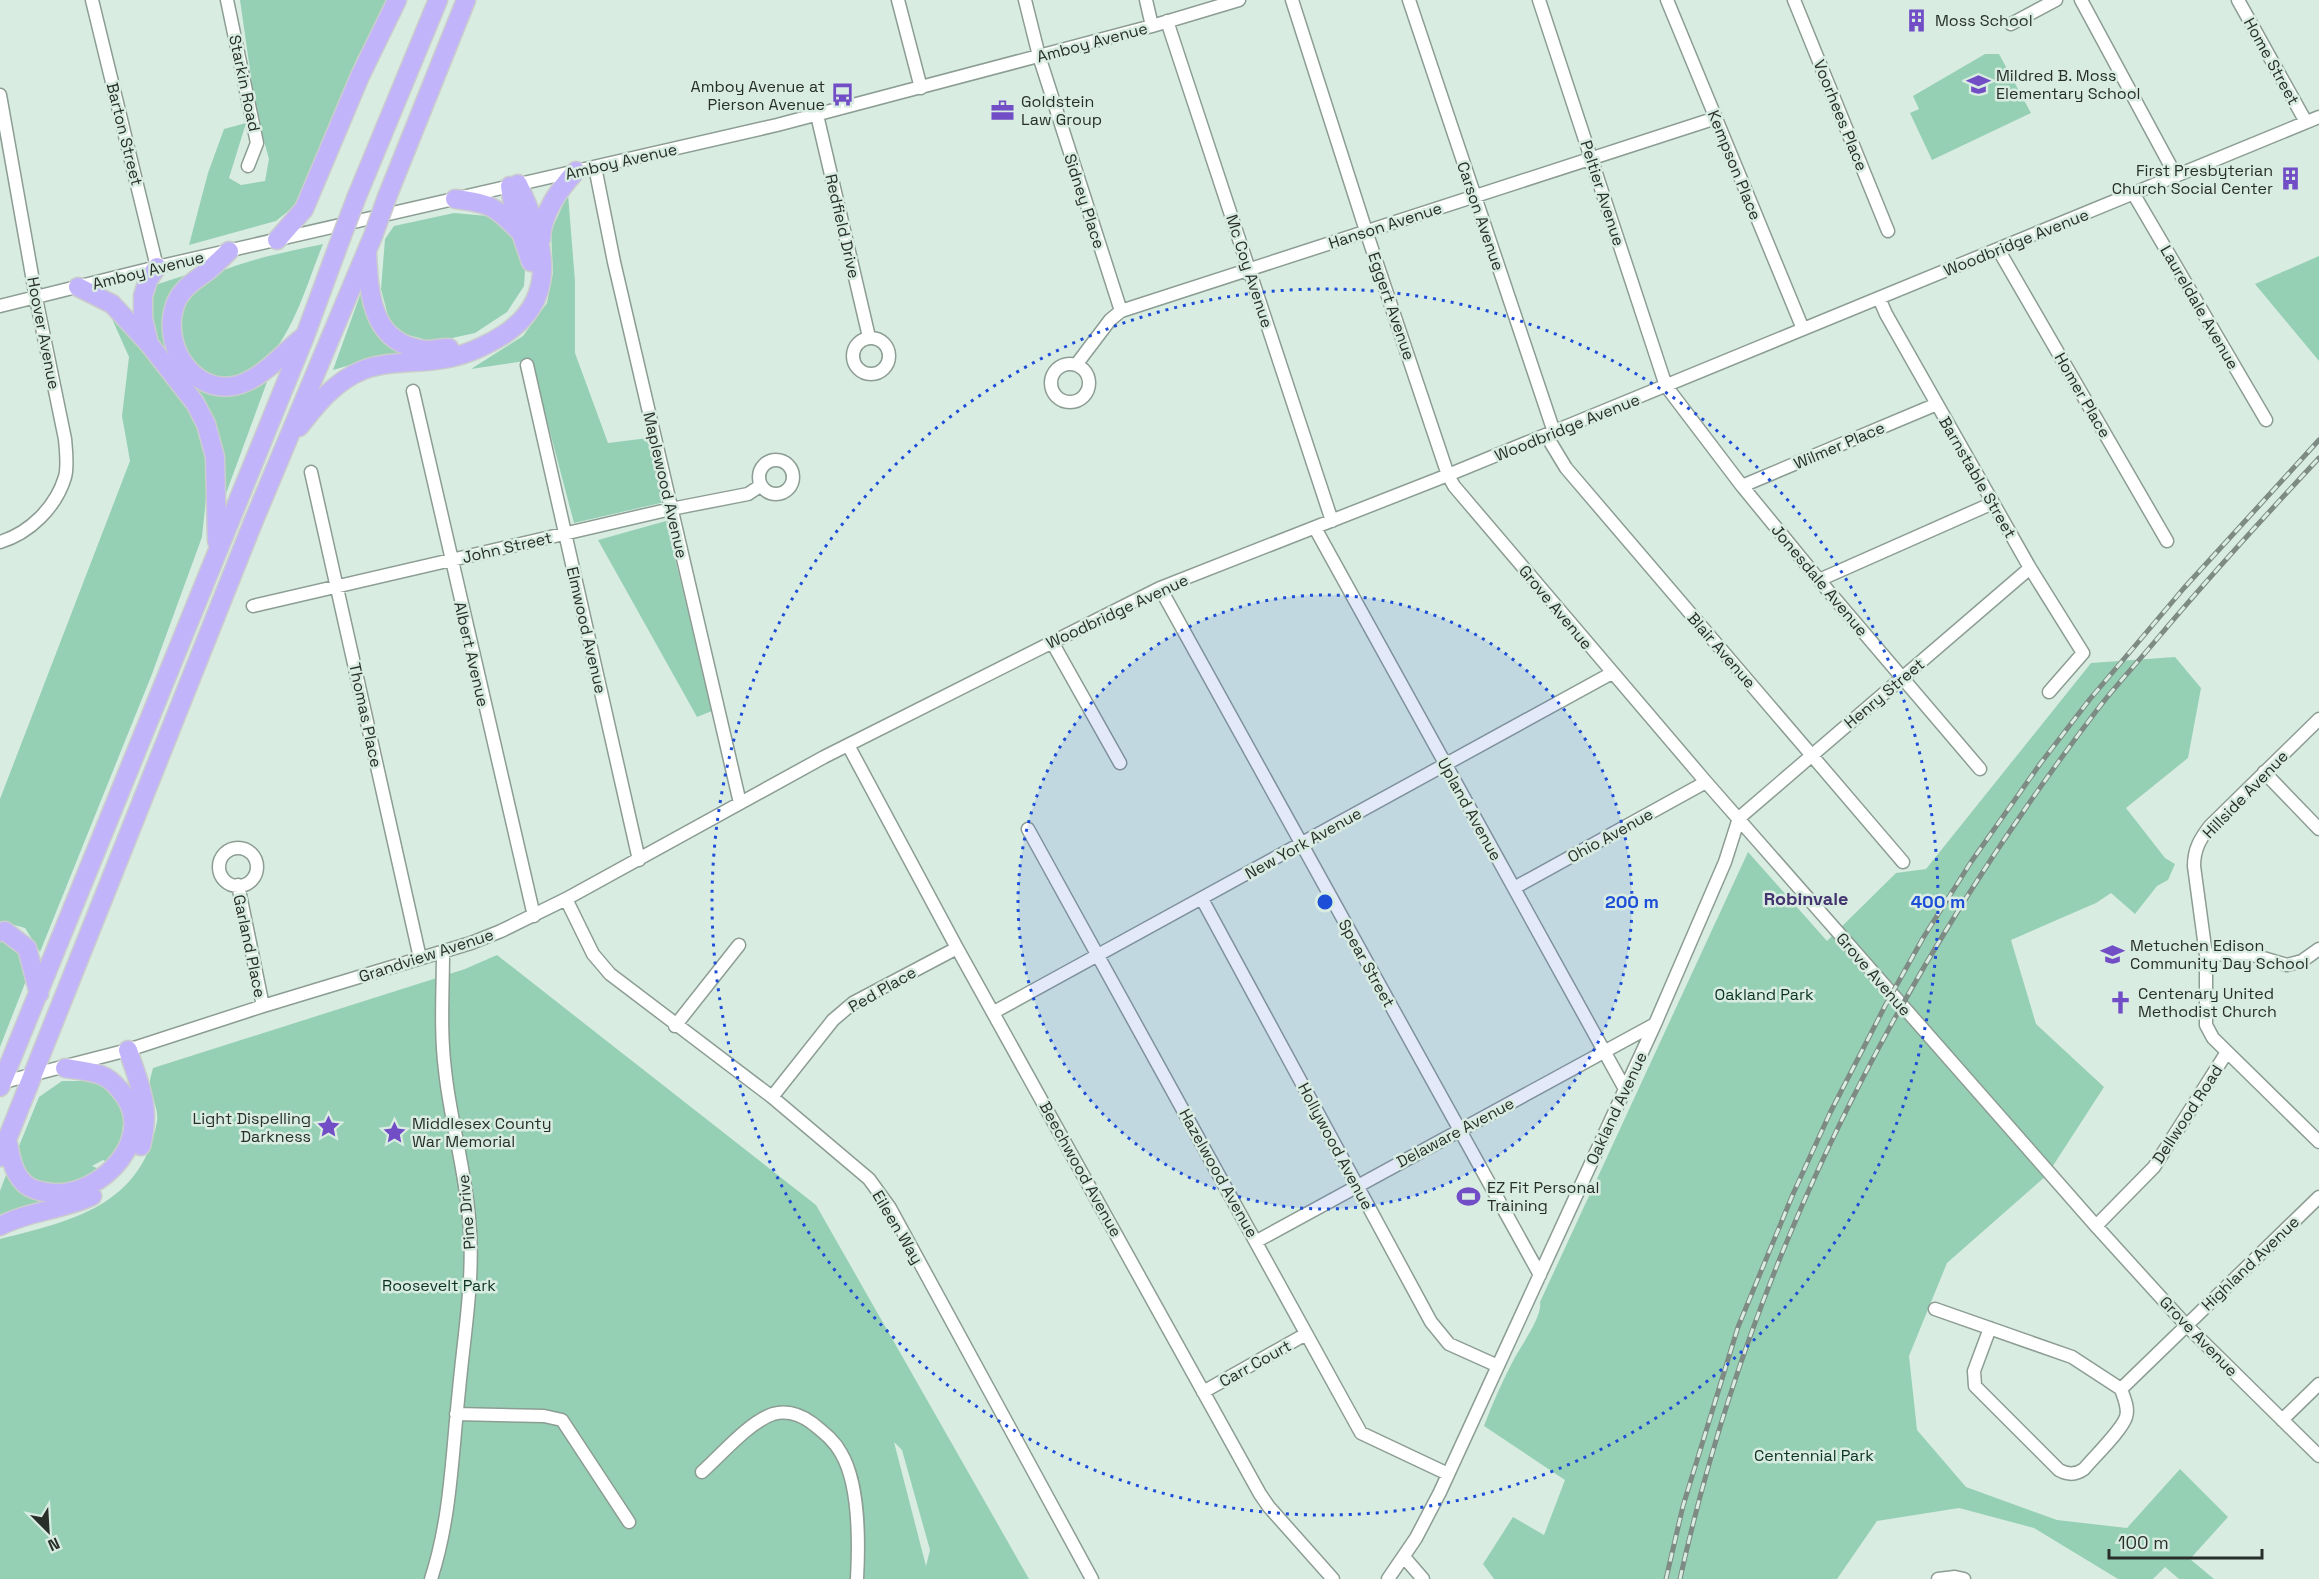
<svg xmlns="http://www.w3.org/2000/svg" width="2319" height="1579" viewBox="0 0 2319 1579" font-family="'Space Grotesk',sans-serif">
	<rect width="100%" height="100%" fill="#d9ece2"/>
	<path fill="#96d0b4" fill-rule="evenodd" d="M240,0H389L357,58L297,204L276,221L189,245L208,173L224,129L246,123L229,178L241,185L265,181L269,159L256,112Z
		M1985,54H1999L2031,113L1932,160L1910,113L1919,109L1913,96Z
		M568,194L575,281V353L608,443L648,438L665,502L574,523L531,360L471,369L523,336L547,303L553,273L551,231Z
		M454,213L499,217L526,254L524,286L507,312L475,333L434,342L401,333L389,320L381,289L385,239L394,226Z
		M323,244C307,283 293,337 261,365C251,374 240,378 228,378C224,378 218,379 214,379C180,375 172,314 191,291C214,264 288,252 323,244Z
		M2319,256V361L2255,284Z
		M192,273L175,291L173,362C151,331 146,323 155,285Z
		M363,287L369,320L391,346L419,355L367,360L333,370Z
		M109,312L178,390L198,426L209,470L202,537L152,674L40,952L25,928L0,921V799L130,461L122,416L129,357Z
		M188,380L225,394L267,382L224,499Z
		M666,521L712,711L697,717L598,540Z
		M2175,657L2201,688L2188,758L2126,808L2165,858L2175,864L2168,880L2157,886L2135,914L2111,893L2096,903L2011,940L2036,1024L2104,1087L2047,1175L1947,1263L1909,1356L1917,1430L1966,1487L2057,1520L2127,1528L2180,1469L2228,1517L2190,1559L2214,1579H2179L2165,1567L2153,1579H2118L2034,1528L1959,1508L1877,1521L1837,1579H1494L1483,1564L1513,1517L1544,1535L1565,1480L1484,1426C1492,1404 1502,1382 1513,1361C1520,1347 1543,1316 1540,1302L1748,852L1827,941L1896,873L1926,869L2091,663Z
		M0,935L23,954L29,973L0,1047Z
		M497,955L816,1205L1029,1579H0V1239C71,1221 142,1206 157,1121C159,1110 151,1097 150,1086C149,1080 152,1073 153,1068L465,969ZM894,1442L902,1450L930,1550L926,1566Z
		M62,1081H95L113,1092L124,1116L121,1142L109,1163L103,1160L92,1166L101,1170L87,1181L50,1187L31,1180L22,1165L19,1146L39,1097Z
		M6,1175L26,1195L54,1204L0,1218V1191Z"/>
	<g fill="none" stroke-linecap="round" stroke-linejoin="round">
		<defs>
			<path id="minor" d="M92,0L157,267
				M227,0L257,143L248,166
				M898,0L921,88
				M1025,0L1039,56L1121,311
				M1146,0L1152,26
				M1292,0L1366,231L1448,475L1454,486L1706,782L2096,1226L2186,1325L2319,1456
				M1409,0L1554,432
				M1539,0L1666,386L1742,486L1819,580L1980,769
				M1667,0L1803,329
				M1794,0L1888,231
				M2081,0L2176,176
				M2238,0L2306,122
				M1167,21L1332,521
				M2011,24L2056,0
				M0,95L36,298L65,439C66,450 68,466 65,477C56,507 30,533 0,542
				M817,115L869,337
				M595,167L614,262L740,803
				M2133,193L2266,420
				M1998,249L2167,541
				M1879,298L1886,314L2030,568L2083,653L2049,692
				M0,306L157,267L777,125L1152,26L1239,0
				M853 356a18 18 0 1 1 36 0a18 18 0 1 1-36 0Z
				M1051 383a19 19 0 1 1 38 0a19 19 0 1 1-38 0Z
				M527,365L639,860
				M1076,365L1110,320L1121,311L1716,118
				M413,391L534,916
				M1546,435L1566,468L1903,862
				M759 477a17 17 0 1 1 34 0a17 17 0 1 1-34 0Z
				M311,472L420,958
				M1742,486L1937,404
				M1315,528L1625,1089
				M1819,580L1993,503
				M1160,588L1540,1275
				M253,606L671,509L748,494L760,486
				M1052,642L1120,763
				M2319,719L2210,826C2200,839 2194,849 2194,866L2206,955V1025L2213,1038L2319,1142
				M848,745L957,948L1260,1494L1269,1507L1333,1579
				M2264,772L2319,829
				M1028,829L1361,1433L1448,1474
				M219 867a19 19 0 1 1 38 0a19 19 0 1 1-38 0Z
				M238,885L263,1006
				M1514,888L1706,782
				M566,899L593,954L610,974L772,1097L869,1179L890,1208L1092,1579
				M1202,899L1431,1322L1449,1344L1498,1366
				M2206,955L2246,953L2287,965L2302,961L2319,949
				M994,1012L1612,673
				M675,1026L739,945
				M0,1083L128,1050L263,1006L471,943L501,931L566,899L824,757L1160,588L1448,475L2319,117
				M772,1097L833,1020L853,1003L957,948
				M2096,1226L2154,1167L2227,1052
				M1257,1241L1655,1024
				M1935,1309L2072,1357L2121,1389L2319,1197
				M1990,1328L1974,1371L1975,1386L2059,1470C2068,1475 2076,1475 2084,1469C2094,1457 2122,1430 2126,1417C2129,1408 2124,1398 2121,1389
				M1203,1392L1306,1334
				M456,1414L544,1416L562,1420L629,1522
				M2282,1420L2319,1384
				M702,1472C721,1455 749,1422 773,1414C787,1410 801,1415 812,1423C823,1432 834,1440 841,1453C860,1485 859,1542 857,1579
				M1404,1557L1423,1579
				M431,1579C451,1518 452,1454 459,1390C464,1334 475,1275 469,1218C465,1168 450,1119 445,1070C440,1030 443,991 443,951
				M1388,1579L1416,1538L1440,1492L1655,1024L1725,862L1739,818L2030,568
				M1938,1579L1955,1577L1964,1579"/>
			<path id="highway" d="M510,186L514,212L531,262
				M357,196L438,0
				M387,197L466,0
				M455,199C489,203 495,206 518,230
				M541,239C542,213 558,191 576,171
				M277,240L304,209L360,76L397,0
				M229,251C223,257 216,264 209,270C196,280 181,288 175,305C160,349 199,403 246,382C267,373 285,351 303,337
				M367,254C369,296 372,345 426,350C433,350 442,348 449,348
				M157,267L148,280L143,296V318L149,344L195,403L206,424L215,457L217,541
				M78,287L112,304L148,343
				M299,427C317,404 335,381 363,370C391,359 424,365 453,357C466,354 480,348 491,342C562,306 547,245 518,184
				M0,932L5,931L27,948L39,994
				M128,1050C140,1087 151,1106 141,1146
				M0,1087L305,336L341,238
				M7,1139C10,1153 12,1171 23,1182C30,1190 42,1192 52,1193C103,1197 161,1134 119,1089C114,1083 109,1078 101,1075C90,1071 77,1070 65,1068
				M0,1157L254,520L373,236
				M0,1226C28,1211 63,1210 92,1196"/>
		</defs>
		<use href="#minor" stroke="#8c9d94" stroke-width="15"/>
		<use href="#highway" stroke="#cbcdcc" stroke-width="21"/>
		<use href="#minor" stroke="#fff" stroke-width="12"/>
		<use href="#highway" stroke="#c1b4fb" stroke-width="18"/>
		<defs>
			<path id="rail" d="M1666,1579L1683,1506L1738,1327L1793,1194L1830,1113L1885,1006L1923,938L1971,862L2040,764L2090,699L2184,588L2319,440
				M1680,1579C1751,1258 1899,970 2097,710C2116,685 2137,663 2157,639C2209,577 2264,517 2319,458"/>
		</defs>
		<use href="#rail" stroke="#7e8a84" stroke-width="5"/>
		<use href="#rail" stroke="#d9ece2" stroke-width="3" stroke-dasharray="9" stroke-linecap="butt"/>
		<defs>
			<path id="highway-bridge" d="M373,236L387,197
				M341,238L357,196"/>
		</defs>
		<use href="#highway-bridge" stroke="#cbcdcc" stroke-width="21" stroke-linecap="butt"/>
		<use href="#highway-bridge" stroke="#c1b4fb" stroke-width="18"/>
	</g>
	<circle cx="1325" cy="902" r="307" fill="#1d4ed8" fill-opacity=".12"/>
	<g fill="none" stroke="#1d4ed8" stroke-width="3" stroke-dasharray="3 6">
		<circle cx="1325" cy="902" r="307"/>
		<circle cx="1325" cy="902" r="613"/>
	</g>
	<defs>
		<symbol id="building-bare" viewBox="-9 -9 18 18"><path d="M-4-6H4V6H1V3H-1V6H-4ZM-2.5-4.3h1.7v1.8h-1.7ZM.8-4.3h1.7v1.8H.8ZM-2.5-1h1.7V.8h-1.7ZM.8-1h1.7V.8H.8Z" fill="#714dc6" stroke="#d9ece2" stroke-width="2.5" paint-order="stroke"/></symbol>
		<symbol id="school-bare" viewBox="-9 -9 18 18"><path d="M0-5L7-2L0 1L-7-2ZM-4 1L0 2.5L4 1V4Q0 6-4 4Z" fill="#714dc6" stroke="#d9ece2" stroke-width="2.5" paint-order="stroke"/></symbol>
		<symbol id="bus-bare" viewBox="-9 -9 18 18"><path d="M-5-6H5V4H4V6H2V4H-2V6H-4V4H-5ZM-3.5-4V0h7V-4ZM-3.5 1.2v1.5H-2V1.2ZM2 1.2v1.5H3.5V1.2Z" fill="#714dc6" stroke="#d9ece2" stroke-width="2.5" paint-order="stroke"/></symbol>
		<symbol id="office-bare" viewBox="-9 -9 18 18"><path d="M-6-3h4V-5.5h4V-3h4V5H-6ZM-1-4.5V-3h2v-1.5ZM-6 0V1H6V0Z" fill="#714dc6" stroke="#d9ece2" stroke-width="2.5" paint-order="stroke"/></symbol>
		<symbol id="church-bare" viewBox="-9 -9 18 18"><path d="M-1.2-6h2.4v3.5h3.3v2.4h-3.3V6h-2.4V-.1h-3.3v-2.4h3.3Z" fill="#714dc6" stroke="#d9ece2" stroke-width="2.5" paint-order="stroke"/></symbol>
		<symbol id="sight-bare" viewBox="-9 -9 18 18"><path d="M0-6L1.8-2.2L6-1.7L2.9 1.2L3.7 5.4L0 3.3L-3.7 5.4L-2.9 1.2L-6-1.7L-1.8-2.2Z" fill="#714dc6" stroke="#d9ece2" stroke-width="2.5" paint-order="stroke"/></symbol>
		<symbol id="stadium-bare" viewBox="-9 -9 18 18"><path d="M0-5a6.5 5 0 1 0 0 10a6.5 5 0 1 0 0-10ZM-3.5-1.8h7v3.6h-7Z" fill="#714dc6" stroke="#d9ece2" stroke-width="2.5" paint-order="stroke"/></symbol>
	</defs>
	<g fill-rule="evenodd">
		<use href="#building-bare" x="1900" y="4" width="33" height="33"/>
		<use href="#school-bare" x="1962" y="68" width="33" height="33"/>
		<use href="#bus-bare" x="826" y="78" width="33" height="33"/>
		<use href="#office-bare" x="986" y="94" width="33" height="33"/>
		<use href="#building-bare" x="2274" y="162" width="33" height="33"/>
		<use href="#school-bare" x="2096" y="938" width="33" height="33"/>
		<use href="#church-bare" x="2104" y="986" width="33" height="33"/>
		<use href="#sight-bare" x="312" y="1110" width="33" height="33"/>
		<use href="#sight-bare" x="378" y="1116" width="33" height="33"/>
		<use href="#stadium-bare" x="1452" y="1180" width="33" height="33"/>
	</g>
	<g text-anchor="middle" stroke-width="5" stroke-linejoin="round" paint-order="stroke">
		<g font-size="16" fill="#282f2b" stroke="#d9ece2" text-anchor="start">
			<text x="1935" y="26">Moss School</text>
			<text x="1996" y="81">Mildred B. Moss<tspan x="1996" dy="18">Elementary School</tspan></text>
			<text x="825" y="92" text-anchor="end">Amboy Avenue at<tspan x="825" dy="18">Pierson Avenue</tspan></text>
			<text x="1021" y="107">Goldstein<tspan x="1021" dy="18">Law Group</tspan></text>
			<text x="2273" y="176" text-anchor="end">First Presbyterian<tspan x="2273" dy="18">Church Social Center</tspan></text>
			<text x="2130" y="951">Metuchen Edison<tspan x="2130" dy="18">Community Day School</tspan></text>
			<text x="2138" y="999">Centenary United<tspan x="2138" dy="18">Methodist Church</tspan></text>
			<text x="311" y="1124" text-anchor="end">Light Dispelling<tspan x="311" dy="18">Darkness</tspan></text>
			<text x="412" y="1129">Middlesex County<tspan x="412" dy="18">War Memorial</tspan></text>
			<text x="1487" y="1193">EZ Fit Personal<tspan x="1487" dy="18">Training</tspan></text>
		</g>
		<g font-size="16" fill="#282f2b" stroke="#d9ece2">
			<text transform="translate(1092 42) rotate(-15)" y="6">Amboy Avenue</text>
			<text transform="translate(2272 61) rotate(61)" y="6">Home Street</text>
			<text transform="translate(245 83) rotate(78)" y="6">Starkin Road</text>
			<text transform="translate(1841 115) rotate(68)" y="6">Voorhees Place</text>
			<text transform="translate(125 134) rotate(76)" y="6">Barton Street</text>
			<text transform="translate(621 161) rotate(-13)" y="6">Amboy Avenue</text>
			<text transform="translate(1735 165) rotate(68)" y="6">Kempson Place</text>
			<text transform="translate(1603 193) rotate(72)" y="6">Peltier Avenue</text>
			<text transform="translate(1085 201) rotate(72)" y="6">Sidney Place</text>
			<text transform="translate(1481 216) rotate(71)" y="6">Carson Avenue</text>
			<text transform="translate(1385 225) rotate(-18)" y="6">Hanson Avenue</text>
			<text transform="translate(843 226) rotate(77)" y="6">Redfield Drive</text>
			<text transform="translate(2016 242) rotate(-22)" y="6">Woodbridge Avenue</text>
			<text transform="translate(148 270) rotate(-14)" y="6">Amboy Avenue</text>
			<text transform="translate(1250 271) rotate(72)" y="6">Mc Coy Avenue</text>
			<text transform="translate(1392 306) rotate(71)" y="6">Eggert Avenue</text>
			<text transform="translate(2200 307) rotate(60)" y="6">Laureldale Avenue</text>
			<text transform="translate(44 333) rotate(79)" y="6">Hoover Avenue</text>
			<text transform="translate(2083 395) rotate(60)" y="6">Homer Place</text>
			<text transform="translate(1567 427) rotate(-22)" y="6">Woodbridge Avenue</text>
			<text transform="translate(1839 445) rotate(-23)" y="6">Wilmer Place</text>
			<text transform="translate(1978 477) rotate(60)" y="6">Barnstable Street</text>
			<text transform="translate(666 485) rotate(77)" y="6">Maplewood Avenue</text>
			<text transform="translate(507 547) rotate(-13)" y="6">John Street</text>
			<text transform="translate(1820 580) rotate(50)" y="6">Jonesdale Avenue</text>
			<text transform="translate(1556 607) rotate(50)" y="6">Grove Avenue</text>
			<text transform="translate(1117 611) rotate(-25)" y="6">Woodbridge Avenue</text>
			<text transform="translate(587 630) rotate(77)" y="6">Elmwood Avenue</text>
			<text transform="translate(1722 650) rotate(49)" y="6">Blair Avenue</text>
			<text transform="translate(472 654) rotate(77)" y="6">Albert Avenue</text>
			<text transform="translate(1884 693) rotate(-40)" y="6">Henry Street</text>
			<text transform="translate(366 715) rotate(78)" y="6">Thomas Place</text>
			<text transform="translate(2245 794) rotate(-46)" y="6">Hillside Avenue</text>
			<text transform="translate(1470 809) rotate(61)" y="6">Upland Avenue</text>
			<text transform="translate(1610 835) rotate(-29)" y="6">Ohio Avenue</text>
			<text transform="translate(1303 843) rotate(-29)" y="6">New York Avenue</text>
			<text transform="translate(250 946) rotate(78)" y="6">Garland Place</text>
			<text transform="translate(426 955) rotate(-18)" y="6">Grandview Avenue</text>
			<text transform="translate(1367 963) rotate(61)" y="6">Spear Street</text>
			<text transform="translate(1874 974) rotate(49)" y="6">Grove Avenue</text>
			<text transform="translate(882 989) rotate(-30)" y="6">Ped Place</text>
			<text transform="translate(1616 1108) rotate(-65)" y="6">Oakland Avenue</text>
			<text transform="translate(2187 1114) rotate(-57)" y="6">Dellwood Road</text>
			<text transform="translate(1455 1132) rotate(-28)" y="6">Delaware Avenue</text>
			<text transform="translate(1336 1146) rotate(62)" y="6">Hollywood Avenue</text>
			<text transform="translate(1081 1169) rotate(61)" y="6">Beechwood Avenue</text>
			<text transform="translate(1219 1173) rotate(61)" y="6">Hazelwood Avenue</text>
			<text transform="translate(466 1212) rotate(-95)" y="6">Pine Drive</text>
			<text transform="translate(898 1227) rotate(59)" y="6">Eileen Way</text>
			<text transform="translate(2250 1263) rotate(-44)" y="6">Highland Avenue</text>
			<text transform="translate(2199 1336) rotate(46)" y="6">Grove Avenue</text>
			<text transform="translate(1255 1363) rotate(-29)" y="6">Carr Court</text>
		</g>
		<g font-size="16" fill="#0a3122" stroke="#d9ece2">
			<text x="1764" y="1000">Oakland Park</text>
			<text x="439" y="1291">Roosevelt Park</text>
			<text x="1814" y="1461">Centennial Park</text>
		</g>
		<g font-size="18" font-weight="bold" fill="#42336f" stroke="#d9ece2">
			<text x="1806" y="905">Robinvale</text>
		</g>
	</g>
	<circle cx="1325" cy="902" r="9" fill="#1d4ed8" stroke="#d9ece2" stroke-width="3"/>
	<g font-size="18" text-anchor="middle" font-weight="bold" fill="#1d4ed8" stroke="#d9ece2" stroke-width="5" stroke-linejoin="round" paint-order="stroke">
		<text x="1632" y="908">200 m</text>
		<text x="1938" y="908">400 m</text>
	</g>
	<g transform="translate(48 1531) rotate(156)" stroke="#d9ece2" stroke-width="4.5" paint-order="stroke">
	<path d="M0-4.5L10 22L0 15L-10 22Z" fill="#282f2b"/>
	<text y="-9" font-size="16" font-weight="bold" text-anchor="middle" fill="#282f2b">N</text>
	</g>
	<path d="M2109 1549v9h153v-9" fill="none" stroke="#282f2b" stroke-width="3"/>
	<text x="2118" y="1549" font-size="18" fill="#282f2b" stroke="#d9ece2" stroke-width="4.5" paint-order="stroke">100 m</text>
</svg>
